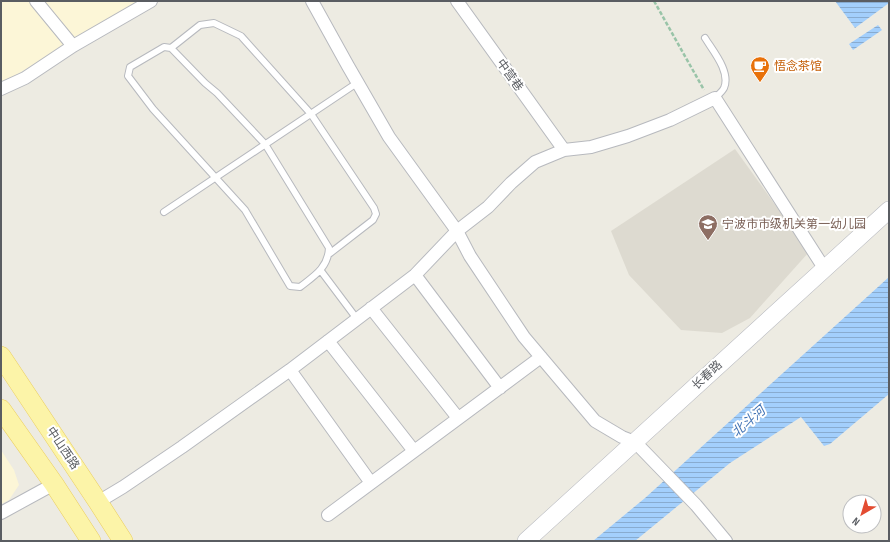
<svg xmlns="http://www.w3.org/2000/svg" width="890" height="542" viewBox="0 0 890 542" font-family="'Sofia Sans Condensed','Noto Sans SC',sans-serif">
	<defs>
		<pattern id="water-rules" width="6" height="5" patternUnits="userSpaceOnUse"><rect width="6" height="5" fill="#a3cffc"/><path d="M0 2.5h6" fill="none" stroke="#88abcf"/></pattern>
	</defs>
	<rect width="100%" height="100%" fill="#edebe2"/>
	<path fill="#fcf6d7" d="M1,1H139L1,84Z
		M1,450L14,470L19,485L9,500L1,504Z"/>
	<path fill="#dddad0" d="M735,149L809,252L750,318L722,333L681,330L629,275L611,231Z"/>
	<path fill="url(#water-rules)" d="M835,1H889V3L855,28Z
		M878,25L882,30L853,50L849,44Z
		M889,277V394L830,444L824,446L801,417L730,463L635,541H593L645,498Z"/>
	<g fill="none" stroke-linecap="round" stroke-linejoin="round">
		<defs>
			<path id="service" d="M705,38C713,51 731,72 724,88C722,92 718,95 715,98
				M164,47L171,48L205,83L217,93L265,144L329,248C328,268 314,276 300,287L290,286L245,210L153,109L128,76L130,67Z
				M171,48L200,25L214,23L241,36L311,114L374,208L376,214L373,220L329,254
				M164,212L357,83
				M321,271L357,319"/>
			<path id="minor" d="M36,1L73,46
				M312,1L348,66L389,137L457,231L470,256L524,337L595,421L622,437L635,442L696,505L726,541
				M457,1L564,150
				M1,89L25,78L73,46L151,1
				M415,275L500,388
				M371,308L458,418
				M328,341L414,451
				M290,370L371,483
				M98,502L123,487L182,447L290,370L415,275L457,231L488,207L511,183L535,162L564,150L591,147L628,136L670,120L715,98L824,268
				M1,513L54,484
				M328,515L541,357"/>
			<path id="secondary" d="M526,541L889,210"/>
			<path id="primary" d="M1,356L98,502L123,541
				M1,409L54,484L91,541"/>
		</defs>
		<use href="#service" stroke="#b7b9be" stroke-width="8"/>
		<use href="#minor" stroke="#b7b9be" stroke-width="14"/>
		<use href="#secondary" stroke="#b8bac0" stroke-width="18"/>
		<use href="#primary" stroke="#ecce5c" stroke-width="20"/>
		<path stroke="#99c4a8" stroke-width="2.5" stroke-dasharray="4 2" stroke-linecap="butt" d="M654,1L704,90"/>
		<use href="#service" stroke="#fff" stroke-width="6"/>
		<use href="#minor" stroke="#fff" stroke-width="12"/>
		<use href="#secondary" stroke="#fff" stroke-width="17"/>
		<use href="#primary" stroke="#fcf4a8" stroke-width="19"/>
	</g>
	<defs>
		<symbol id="cafe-pin" viewBox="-11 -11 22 30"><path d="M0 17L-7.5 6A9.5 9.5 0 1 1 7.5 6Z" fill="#e8710a" stroke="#fff"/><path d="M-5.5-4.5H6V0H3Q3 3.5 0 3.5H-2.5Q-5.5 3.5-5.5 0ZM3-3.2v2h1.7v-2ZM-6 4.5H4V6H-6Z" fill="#fff"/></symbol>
		<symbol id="school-pin" viewBox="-11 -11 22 30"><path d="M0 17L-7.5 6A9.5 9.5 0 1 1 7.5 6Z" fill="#8d6e63" stroke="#fff"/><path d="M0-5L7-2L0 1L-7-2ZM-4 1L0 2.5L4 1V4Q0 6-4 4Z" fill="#fff"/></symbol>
	</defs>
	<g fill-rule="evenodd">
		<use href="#cafe-pin" x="749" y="55" width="22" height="30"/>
		<use href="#school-pin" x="697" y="213" width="22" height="30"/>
	</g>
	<g text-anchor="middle" stroke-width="4" stroke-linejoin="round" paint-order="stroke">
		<g font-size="12" fill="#c56008" stroke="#fff" text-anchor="start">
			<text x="774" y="70">悟念茶馆</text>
		</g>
		<g font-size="12" fill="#5a5d62" stroke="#fff">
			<text transform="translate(510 75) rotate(54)" y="4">中营巷</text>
			<text transform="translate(707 375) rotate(-43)" y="4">长春路</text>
			<text transform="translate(63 448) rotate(56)" y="4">中山西路</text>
		</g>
		<g font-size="12" fill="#785e54" stroke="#fff" text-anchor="start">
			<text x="722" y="228">宁波市市级机关第一幼儿园</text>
		</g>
		<g font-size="13" font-style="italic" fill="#4374b5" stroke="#fff">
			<text transform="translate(748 421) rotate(-41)" y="5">北斗河</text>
		</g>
	</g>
	<rect width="890" height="542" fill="none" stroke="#5a5d62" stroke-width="4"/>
	<g transform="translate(862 514) rotate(218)"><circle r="19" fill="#ffffff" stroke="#bdbec0"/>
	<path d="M0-3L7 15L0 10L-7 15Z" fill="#e34c32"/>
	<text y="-6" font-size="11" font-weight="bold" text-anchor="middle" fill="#5a5d62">N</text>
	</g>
</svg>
